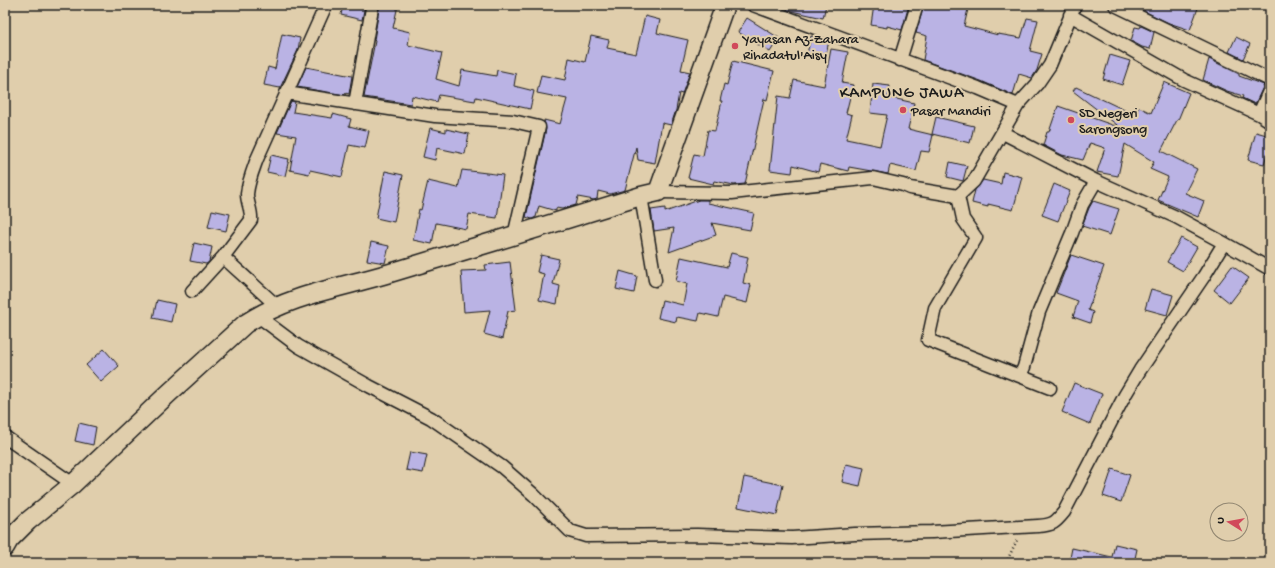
<svg xmlns="http://www.w3.org/2000/svg" width="1275" height="568" viewBox="0 0 1275 568" font-family="'Gochi Hand',sans-serif">
	<rect width="100%" height="100%" fill="#e0ceac"/>
	<filter id="ink" filterUnits="userSpaceOnUse"><feTurbulence type="fractalNoise" baseFrequency=".025" numOctaves="2"/><feDisplacementMap in="SourceGraphic" scale="8" xChannelSelector="R" yChannelSelector="G"/><feConvolveMatrix kernelMatrix="1 2 1 2 8 2 1 2 1" color-interpolation-filters="sRGB"/></filter>
	<g filter="url(#ink)">
		<path fill="#bab3e4" stroke="#1c1c1c" d="M343,5H365L362,20L341,15Z
			M379,5H398L393,28L410,32L408,45L442,53L436,79L459,86L462,70L496,76L497,70L516,74L514,86L534,91L530,109L476,97L475,101L439,95L437,102L412,96L411,104L364,97L375,41L374,40L379,9Z
			M788,5H826L823,18L787,10Z
			M874,5L894,7L895,5H909L902,30L887,26V28L871,25Z
			M924,5H969L964,26L998,35V34L1021,38L1027,18L1038,20L1030,51L1042,54L1037,70L1032,78L1019,74L1013,95L981,81L923,60L927,36L916,33Z
			M1145,5H1189L1198,8L1190,30L1169,23L1144,11Z
			M645,16L660,20L657,33L688,40L681,70L690,72L682,94L679,93L676,110L671,125L662,123L655,163L638,160L636,147L625,190L610,194L598,191L597,199L594,200L578,197L576,205L562,209L556,208V211L539,206L536,217L532,219L526,217L546,129L544,120L560,124L567,99L537,93L541,75L565,80L569,58L585,62L591,36L609,40L607,48L636,54Z
			M747,18L779,38L770,52L738,32Z
			M1141,26L1154,32L1150,49L1142,47L1131,41L1135,27L1140,28Z
			M282,34L300,38L298,50L280,88L264,85L268,67L275,69Z
			M811,36L829,41L825,58L807,54Z
			M1236,37L1250,44L1243,59L1229,52Z
			M831,49L848,52L842,83L853,85L846,113L852,115L846,139L880,146L887,115L870,113L873,84L890,86L888,97L914,103L908,129L933,135L929,152L921,151L916,171L890,165L888,174L849,167L848,171L820,164L818,172L793,165L792,173L770,170L778,96L790,98L794,80L824,86Z
			M1110,55L1130,61L1122,85L1103,79Z
			M1209,59L1239,74V76L1264,85L1255,104L1242,98L1243,96L1227,91L1203,80Z
			M733,61L774,71L767,100L764,99L745,184L734,185L714,181L713,184L688,178L694,154L703,156L708,130L715,131L722,101H720L724,84L727,85Z
			M306,67L352,76L349,94L345,93V95L297,87Z
			M1164,82L1189,93L1178,120H1177L1161,151L1197,169L1185,193L1204,201L1198,217L1158,200L1168,177L1150,169L1154,162L1125,144L1118,176L1097,172L1105,148L1090,143L1083,160L1062,155L1043,145L1047,132H1049L1058,106L1121,128L1073,91L1076,87L1135,115L1139,107L1151,113Z
			M291,101L295,102L293,112L332,118L333,114L351,119L349,126L369,131L365,148L349,145L342,177L310,170L309,174L290,170L296,136L277,133Z
			M936,117L974,126L970,143L932,134Z
			M430,128L446,132V129L469,134L465,154L437,148L435,160L423,157Z
			M1256,132L1270,136V144L1264,164L1248,160Z
			M271,155L289,159L285,176L267,172Z
			M950,162L967,166L963,181L947,177Z
			M462,170L503,175L497,218L469,214L466,229L436,223L432,244L413,240L419,209L421,210L428,181L458,188Z
			M385,171L403,175L394,222L376,218Z
			M1003,172L1022,177L1013,210L988,204V207L972,203L975,190L983,180L1001,184Z
			M1054,184L1070,191L1058,221L1042,215Z
			M699,200H708V203L754,213L750,230L712,223L716,235L669,252L674,228L654,231L651,210L665,208V212Z
			M1093,201L1119,209L1110,235L1082,226L1089,208Z
			M212,210L230,214L226,231L208,227Z
			M1181,238L1197,247L1183,271L1167,262Z
			M371,242L389,246L385,263L367,260Z
			M194,243L212,247L209,262L206,264L190,261Z
			M731,253L748,257L743,283L751,285L747,303L723,297L718,317L700,313L698,321L677,317L676,322L658,318L662,300L683,305L687,284L676,281L681,257L727,267Z
			M541,255L559,259L553,284L560,286L557,304L539,300L544,274L537,272Z
			M1071,255L1104,266L1088,310L1093,312L1090,323L1073,317L1078,301L1056,293Z
			M510,262L516,310L508,311L502,339L484,334L490,310L464,312L461,271L486,270L485,265Z
			M1232,266L1249,278L1230,303L1214,290Z
			M620,271L637,276L634,293L616,289Z
			M1151,289L1173,295L1167,315L1145,309Z
			M157,300L175,304L171,322L153,318Z
			M104,349L119,366L101,382L86,365Z
			M1074,383L1102,394L1090,424L1062,412Z
			M79,423L96,427L93,445L75,441Z
			M410,452L427,455L423,473L406,470Z
			M846,464L864,468L860,486L842,482Z
			M1112,469L1130,475L1121,502L1103,496Z
			M744,477L783,485L777,515L738,507Z
			M1115,544L1137,549L1134,563H1069L1072,548L1112,557Z"/>
		<g fill="none" stroke-linecap="round" stroke-linejoin="round">
			<defs>
				<path id="street" d="M753,5L978,88L1018,105
					M1115,5L1270,80
					M1070,15L1184,80L1259,114
					M900,60L917,5
					M1270,89L1259,114L1270,121
					M286,93L435,116L513,121L539,127L514,236
					M355,104L372,8
					M1003,133L1096,181L1176,217L1224,243L1270,269
					M658,192L732,193L873,178L903,185L910,188L958,196L974,181L1018,105L1037,84L1050,65L1075,5
					M641,196L655,280
					M958,196L963,219L976,238L935,308L928,340L1050,388
					M223,257L277,306
					M192,291L223,257L251,220C252,211 247,203 247,194C248,182 253,170 257,159L326,5
					M258,316L298,346L369,386L431,418L502,467L534,495L570,531L586,536L697,535L792,538L855,534L932,532L1038,526C1053,525 1055,523 1064,512L1125,395L1140,370L1204,276L1224,243
					M1020,376L1024,367L1039,312L1072,233L1082,205L1096,181
					M5,437L73,484"/>
				<path id="secondary" d="M5,547L9,540L28,521L73,484L168,394L245,324C289,295 340,288 390,273C474,248 557,222 641,196L658,192L725,5"/>
			</defs>
			<use href="#street" stroke="#1c1c1c" stroke-width="15"/>
			<use href="#secondary" stroke="#1c1c1c" stroke-width="21"/>
			<path stroke="#1c1c1c" stroke-width="2.5" stroke-dasharray="1 3" stroke-linecap="butt" d="M1006,563L1017,540"/>
			<use href="#street" stroke="#e0ceac" stroke-width="12"/>
			<use href="#secondary" stroke="#e0ceac" stroke-width="18"/>
		</g>
	</g>
	<g fill="#d1495b" stroke="#e0ceac" stroke-width="1.5">
		<circle cx="735" cy="46" r="4"/>
		<circle cx="903" cy="110" r="4"/>
		<circle cx="1071" cy="120" r="4"/>
	</g>
	<g text-anchor="middle" stroke-width="4" stroke-linejoin="round" paint-order="stroke">
		<g font-size="14" fill="#1c1c1c" stroke="#e0ceac" text-anchor="start">
			<text x="743" y="43">Yayasan Az-Zahara<tspan x="743" dy="16">Rihadatul'Aisy</tspan></text>
			<text x="911" y="115">Pasar Mandiri</text>
			<text x="1079" y="117">SD Negeri<tspan x="1079" dy="16">Sarongsong</tspan></text>
		</g>
		<g font-size="16" letter-spacing="1" fill="#1c1c1c" stroke="#e0ceac">
			<text x="902" y="97">KAMPUNG JAWA</text>
		</g>
	</g>
	<rect width="1275" height="568" fill="none" stroke="#e0ceac" stroke-width="20"/>
	<rect x="10" y="10" width="1255" height="548" fill="none" stroke="#1c1c1c" stroke-width="1.5" filter="url(#ink)"/>
	<g transform="translate(1229 522) rotate(281)"><circle r="19" fill="#e0ceac" stroke="#928772"/>
	<path d="M0-3L7 15L0 10L-7 15Z" fill="#d1495b"/>
	<text y="-6" font-size="11" font-weight="bold" text-anchor="middle" fill="#1c1c1c">U</text>
	</g>
</svg>
